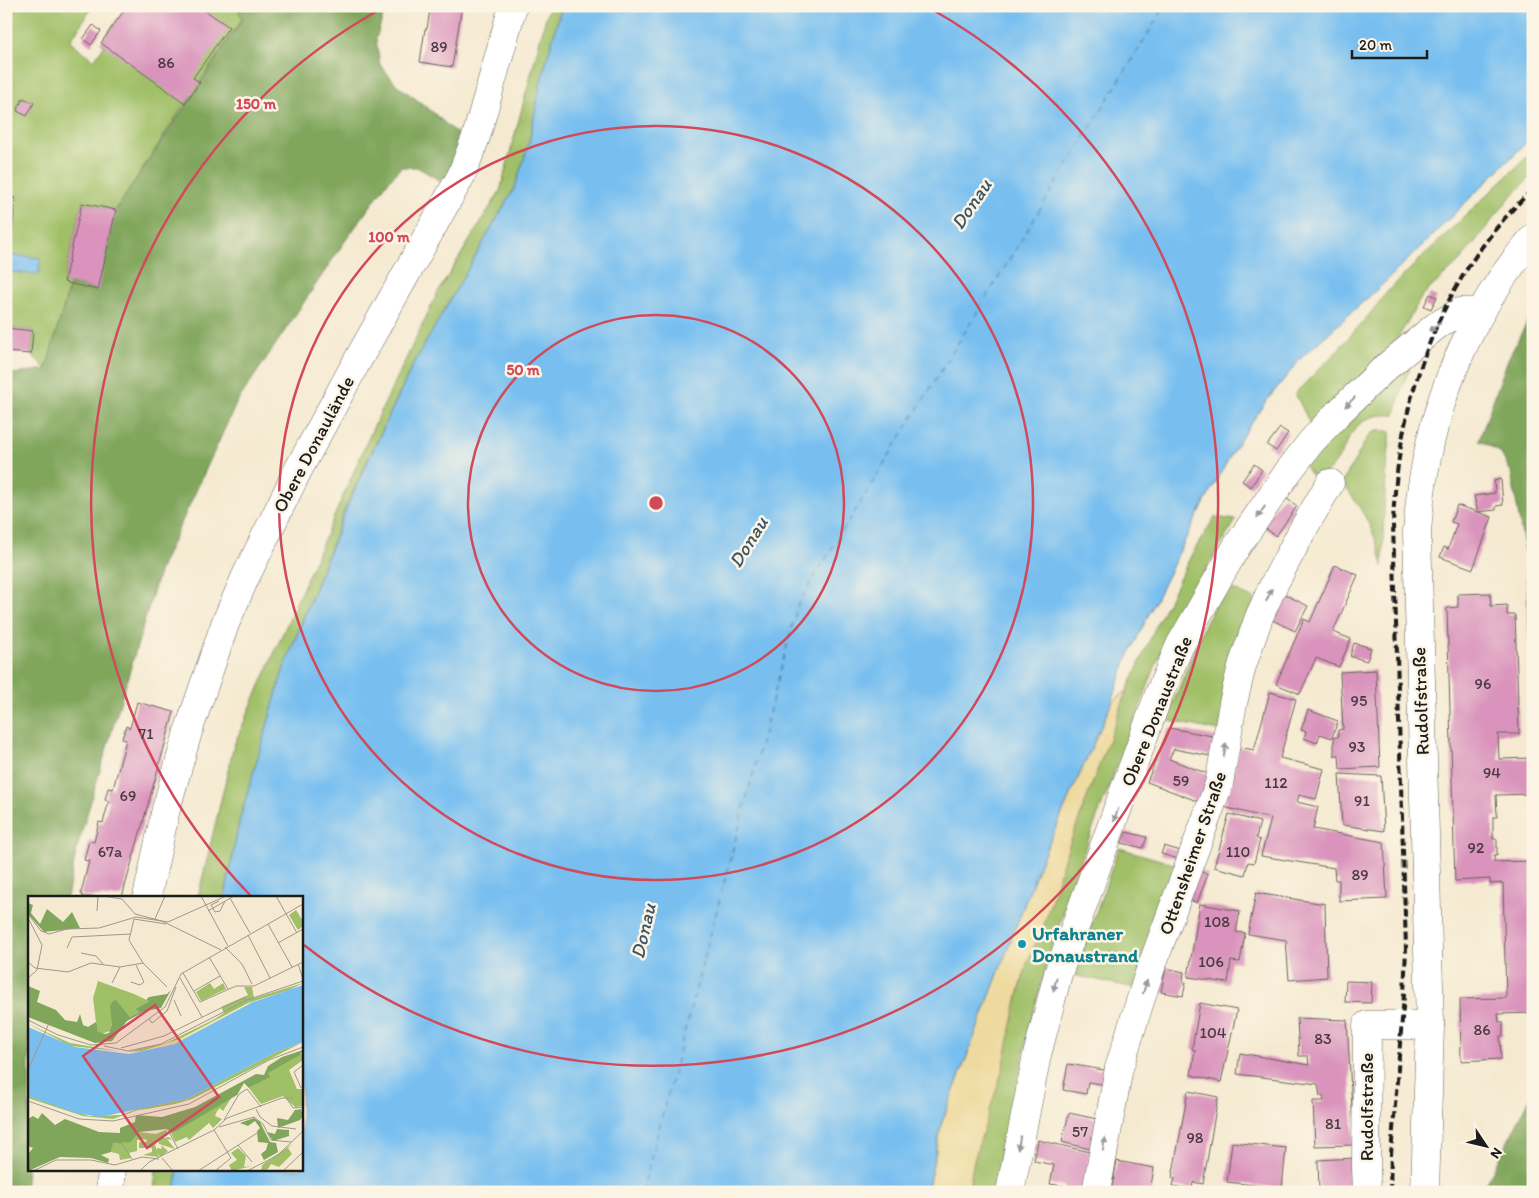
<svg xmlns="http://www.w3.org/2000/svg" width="1539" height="1198" viewBox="0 0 1539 1198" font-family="Itim,sans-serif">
	<rect width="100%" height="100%" fill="#fcf5e5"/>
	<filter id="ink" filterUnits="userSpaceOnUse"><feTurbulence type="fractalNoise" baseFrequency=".02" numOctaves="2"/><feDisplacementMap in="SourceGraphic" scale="10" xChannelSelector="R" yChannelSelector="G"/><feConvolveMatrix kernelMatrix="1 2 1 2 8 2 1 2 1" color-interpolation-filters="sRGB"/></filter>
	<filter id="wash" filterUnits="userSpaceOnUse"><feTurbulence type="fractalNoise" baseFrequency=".0096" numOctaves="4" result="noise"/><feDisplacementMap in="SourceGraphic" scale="20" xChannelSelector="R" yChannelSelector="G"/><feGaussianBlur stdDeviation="1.12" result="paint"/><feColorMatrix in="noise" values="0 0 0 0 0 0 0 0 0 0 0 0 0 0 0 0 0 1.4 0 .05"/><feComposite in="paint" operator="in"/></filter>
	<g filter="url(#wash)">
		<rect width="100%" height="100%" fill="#f5ead1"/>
		<path fill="#a0c068" stroke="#5e6e42" d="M6,6H93L70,41L94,60L104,46L101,43L127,6H238L242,19L185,103L116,210L82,203L64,282L70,284L46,369L31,354L33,331L6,328Z
			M549,6H562L541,80L529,143L515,187L414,363L347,504L283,671L239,822L225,897H198L234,745L372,430L438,292L500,191Z
			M1533,151V175L1508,200L1459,262L1422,296L1394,345L1310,424L1295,393L1336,352L1369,315L1387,292L1416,263Z
			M1414,355L1401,392L1395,415C1342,411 1354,454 1322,476L1310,474L1305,466L1306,458Z
			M1377,431H1391C1385,476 1383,520 1383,566C1375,531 1364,511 1342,483L1366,440L1370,434Z
			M1215,517L1236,520L1192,592L1164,644L1086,846L1049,955L1028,1032L996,1192H968L974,1160L1028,960L1043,928L1064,859L1127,691L1154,630L1193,552Z
			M1224,586L1255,599L1219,731L1166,720L1203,629Z
			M1119,848L1181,866L1135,988L1074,975Z
			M156,1169H178L175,1192H154Z"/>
		<path fill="#80a65c" stroke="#4e613c" d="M238,6H386L376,39L380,65L397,85L428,108L456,133L466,135L444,183L417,167H401L387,183L343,244L237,402L160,569L77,848L67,897H29V1146L25,1192H6V375L46,369L70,284L97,289L116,210L242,20Z
			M1533,311V723L1526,558L1511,472L1500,452L1479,440L1508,359Z
			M1533,1092V1192H1482Z"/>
		<path fill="#eeda9e" stroke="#857b5d" d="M1127,691L1064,859L1043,928L1028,960L1017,999L1003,1068L974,1160L968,1192H927L942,1122L1040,863L1112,702Z"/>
		<path fill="#78bff0" stroke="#4a6e86" d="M562,6H1533V136L1382,285L1302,357L1264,404L1234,449L1194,522L1126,661L1112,702L1040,863L942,1122L927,1192H175L178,1169H301V897H225L239,822L283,671L348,504L414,363L515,187L529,143L541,80Z
			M11,255L40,258L39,274L10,272Z"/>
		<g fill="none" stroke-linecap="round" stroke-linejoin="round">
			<path stroke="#3c5566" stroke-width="1" stroke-dasharray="6 5" stroke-linecap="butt" d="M642,1192L798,604L1165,6"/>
		</g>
		<g id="blocks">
			<path fill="#d993bc" d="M127,6H199L229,27L193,78L200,82L185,103L101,43Z
				M415,6H462L452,67L420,62L425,29H427L430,10L414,8Z
				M93,25L101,31L91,45L83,39Z
				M23,98L34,103L27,116L17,111Z
				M6,197L15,198L12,236H6Z
				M82,203L116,210L98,290L64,282Z
				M1430,294L1437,297L1431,309L1424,306Z
				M6,328L33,331L31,354L6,352Z
				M1280,428L1288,433L1276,451L1267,445Z
				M1254,464L1262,470L1251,487L1242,481Z
				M1501,479L1503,505L1496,506V510L1478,512L1492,517L1473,569L1440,557L1444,547L1448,549L1457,524L1451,522L1457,505L1478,512L1474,496L1495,493L1494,481Z
				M1283,496L1297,506L1276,536L1262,526Z
				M1335,565L1358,575L1333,632L1351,639L1339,667L1316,658L1300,694L1276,684L1304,619L1310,622Z
				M1280,592L1308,606L1295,631L1268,618Z
				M1490,593L1491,606L1507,605V615H1515L1519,734H1498L1499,759L1533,758V794L1496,795L1497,817H1493V839H1497V855H1494V862L1533,861V1013L1498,1014L1499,1022H1503V1036H1500L1501,1059L1461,1061L1460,999L1506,998L1503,883L1490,884V879L1455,881L1447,608L1458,607V594Z
				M1354,643L1371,648L1367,661L1350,656Z
				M1376,670L1380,767L1340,769L1339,755H1334V737H1338V730L1343,729L1340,672Z
				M1270,692L1296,699L1280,758L1324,769L1316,799L1299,795L1297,802L1318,807L1313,829L1384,842L1387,899L1339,901V880H1335L1334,868L1261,856L1271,819L1224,807L1240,747L1254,750Z
				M137,702L174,712L122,897H83L81,893L89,861L84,860L89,841L94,842L99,822L103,823L109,801L105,800L108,788L113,789L126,740L122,739L126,726L130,728Z
				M1308,710L1338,721L1332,738L1320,734L1317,743L1304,738L1306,731L1301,730Z
				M1169,728L1218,737L1215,757L1174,749L1169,759L1216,777L1205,804L1147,782Z
				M1339,774L1381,776L1384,831L1342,825Z
				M1229,814L1260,822L1256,838L1260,840L1254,863L1248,862L1245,875L1214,867Z
				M1126,832L1147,837L1143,848L1122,843Z
				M1164,846L1184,852L1182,860L1161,854Z
				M1196,870L1208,874L1197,903L1185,898Z
				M1256,893L1325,904L1327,977L1289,980L1286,940L1248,934Z
				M1200,904L1240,911L1236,932L1245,933L1240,962L1231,961L1228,983L1188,977Z
				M1166,968L1184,972L1183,981L1186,982L1183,996L1161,992Z
				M1346,981L1372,982L1371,1003L1345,1002Z
				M1200,1003L1237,1010L1221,1082L1191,1075L1195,1050L1192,1049Z
				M1297,1018L1347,1020L1354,1145L1315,1146L1313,1101H1324L1323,1096H1320L1318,1084L1237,1074L1240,1053L1309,1065L1308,1056H1299Z
				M1068,1064L1110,1071L1107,1085L1088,1082L1086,1094L1063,1090Z
				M1188,1091L1218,1097L1203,1184L1193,1182L1192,1189L1173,1186L1175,1178H1172Z
				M1069,1113L1097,1119L1090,1149L1062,1142Z
				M1038,1140L1090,1152L1083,1192H1064V1186L1050,1184L1054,1165L1034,1161Z
				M1232,1142L1286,1148L1282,1188L1227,1182Z
				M1355,1158L1357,1192H1319L1318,1160Z
				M1117,1161L1154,1168L1150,1192H1111Z"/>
		</g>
	</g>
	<g filter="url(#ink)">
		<use href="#blocks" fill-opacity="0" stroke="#68645b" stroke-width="1"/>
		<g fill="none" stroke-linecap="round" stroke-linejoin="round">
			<defs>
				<path id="minor" d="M1010,1192L1037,1055L1058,974L1159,694L1180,645L1237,546L1288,472L1311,442L1336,415L1385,368L1436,326L1460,312L1482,311
					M1096,1192L1119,1068L1148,976L1219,784L1233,703L1242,666L1259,617L1274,584L1302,531L1330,483
					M1367,1192L1366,1167L1367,1025H1430"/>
				<path id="primary" d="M147,897L166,809L188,732L225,624L245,578L298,470L355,365L461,176L476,137L513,6
					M110,1192L112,1169
					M1425,1192L1430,1025L1417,531C1419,512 1420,493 1424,474C1438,389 1476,303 1533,238"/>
			</defs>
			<use href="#minor" stroke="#68645b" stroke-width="29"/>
			<use href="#primary" stroke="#68645b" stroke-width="29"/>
			<use href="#minor" stroke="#fff" stroke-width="28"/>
			<use href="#primary" stroke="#fff" stroke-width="28"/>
			<path stroke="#1c1c1c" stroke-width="4" stroke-dasharray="8 4" stroke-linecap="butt" d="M1390,1192L1391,1154L1404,995L1406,948L1393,525C1397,400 1440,276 1533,189"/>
		</g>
		<defs><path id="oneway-solid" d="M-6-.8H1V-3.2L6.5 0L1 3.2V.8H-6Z" transform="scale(1.25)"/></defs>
		<g fill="#999">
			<use href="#oneway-solid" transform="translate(1435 327) rotate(144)"/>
			<use href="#oneway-solid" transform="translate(1350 402) rotate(136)"/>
			<use href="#oneway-solid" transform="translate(1261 512) rotate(125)"/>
			<use href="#oneway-solid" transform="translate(1269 595) rotate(-66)"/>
			<use href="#oneway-solid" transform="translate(1225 750) rotate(-80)"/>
			<use href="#oneway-solid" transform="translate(1116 815) rotate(110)"/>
			<use href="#oneway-solid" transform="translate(1055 984) rotate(104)"/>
			<use href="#oneway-solid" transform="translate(1145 987) rotate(-72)"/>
			<use href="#oneway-solid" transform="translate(1019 1143) rotate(101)"/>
			<use href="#oneway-solid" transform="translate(1104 1144) rotate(-81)"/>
		</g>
	</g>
	<g fill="none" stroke="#d1495b" stroke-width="2.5">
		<circle cx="656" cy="503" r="188"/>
		<circle cx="656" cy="503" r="377"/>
		<path d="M250 895A565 565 0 0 1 386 6M926 6A565 565 0 1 1 304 945"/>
	</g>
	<circle fill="#0f9aa8" stroke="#fcf5e5" stroke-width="2" cx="1022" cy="944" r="5"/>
	<g text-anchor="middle" stroke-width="5" stroke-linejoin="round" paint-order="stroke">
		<g font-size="16" fill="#4b3a44">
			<text x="439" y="52">89</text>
			<text x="166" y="68">86</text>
			<text x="1483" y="689">96</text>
			<text x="1359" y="706">95</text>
			<text x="146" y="739">71</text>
			<text x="1357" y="752">93</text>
			<text x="1492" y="778">94</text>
			<text x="1181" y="786">59</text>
			<text x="1276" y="788">112</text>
			<text x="128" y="801">69</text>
			<text x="1362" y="806">91</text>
			<text x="1476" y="853">92</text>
			<text x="110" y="857">67a</text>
			<text x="1238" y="857">110</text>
			<text x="1360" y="880">89</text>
			<text x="1217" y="927">108</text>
			<text x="1211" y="967">106</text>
			<text x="1482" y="1035">86</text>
			<text x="1213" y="1038">104</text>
			<text x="1323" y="1044">83</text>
			<text x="1333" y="1129">81</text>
			<text x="1080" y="1137">57</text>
			<text x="1195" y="1143">98</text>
		</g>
		<g font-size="19" fill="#1c1c1c" stroke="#fcf5e5">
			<text transform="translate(313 444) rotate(-62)" y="7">Obere Donaulände</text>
			<text transform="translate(1420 701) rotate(-92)" y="7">Rudolfstraße</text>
			<text transform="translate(1156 711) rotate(-68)" y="7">Obere Donaustraße</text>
			<text transform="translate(1192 853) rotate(-71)" y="7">Ottensheimer Straße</text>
			<text transform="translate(1366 1107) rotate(-90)" y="7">Rudolfstraße</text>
		</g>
		<g font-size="19" font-weight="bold" fill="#0d838f" stroke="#fcf5e5" text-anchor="start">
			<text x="1032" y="940">Urfahraner<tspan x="1032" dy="22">Donaustrand</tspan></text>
		</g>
		<g font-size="20" font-style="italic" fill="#3c5566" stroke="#fcf5e5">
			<text transform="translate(971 204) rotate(-56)" y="7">Donau</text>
			<text transform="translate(748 542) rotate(-58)" y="7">Donau</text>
			<text transform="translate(643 931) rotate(-77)" y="7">Donau</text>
		</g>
	</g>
	<g transform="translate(28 896)">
		<rect width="275" height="275" fill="#f5ead1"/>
		<path d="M268,14L275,25V30L270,34L261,19ZM70,85L106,98L121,105L107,113L111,116L102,121L95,113L82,110L85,124L82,135L73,138L70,136L65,102ZM182,87L186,93L195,87L198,93L173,105L168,96ZM275,87L261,94L220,107L148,145L114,155L99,156L138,147L185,124L196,117L193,111L220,99L216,91H224L226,102ZM0,128L42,147L90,155L43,150ZM275,146L164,203L147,208L119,213L110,214L85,223L55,220L0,202V200L61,220L93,219L109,213L159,203L248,156ZM275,157V164L261,174L269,193H275V210L267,211L255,200L233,208L221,192L241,181L239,177L253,167ZM205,199L195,215L192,212L189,215L187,220L194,223L185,232L181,227L161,244L159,241L147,246L143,237ZM140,233L136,242L141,241L144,244L139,243L147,253L131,248L130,244L127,249L129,255V252L134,253L133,249L140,255L132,261L130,256L131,261L115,259L124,256V252H111V246H119L118,243L109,244V255L101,257L103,262L92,264L91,258L83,256L84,246H103L110,236L128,238ZM264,248L260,252L264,258L251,271L243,268L240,273L233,275L234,269ZM210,252L218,260L216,271L224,270L204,275L201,269L209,264L203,257Z" fill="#a0c068"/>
		<path d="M0,7L5,9L3,17L12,28L19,13L35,26L44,16L52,32L16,36L0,18ZM0,90L12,95L9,106L28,114L37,124L49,126L52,118L55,129L60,131L68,126L65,102L70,136L77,138L81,137L84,128L82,110L85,105L88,104L102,121L111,116L107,113L121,105L118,104L121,101L139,98L143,94L133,112L117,115L99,125L84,145L67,147L0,121ZM275,154L272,159L240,177L242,181L221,192L216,187L209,199L150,234L143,237L139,233L111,236L103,246L85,247L83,256L73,259L81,263L80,267L63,262L32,261L0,275V258L5,252L0,250V223L5,220L10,223L14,217L27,229L37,223L71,236L92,237V232L107,226L108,219L134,221L167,211L228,178L236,179L240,170L254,161ZM273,213L275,220L272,224L250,232L249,222L260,224L267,214ZM226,222L232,226L242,246L248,247L250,256L236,264L233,258L238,254L240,247L230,246L229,235L232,232L227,225L220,230L212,227ZM249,233L261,234V240L245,245L239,236L247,238Z" fill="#80a65c"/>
		<path d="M225,106L161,143L147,148L114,155L158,141Z" fill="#eeda9e"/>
		<path d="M275,89V146L248,156L159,203L72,221L48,217L0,200V131L47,151L101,158L147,148L225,106Z" fill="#78bff0"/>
		<path fill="none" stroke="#78bff0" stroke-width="2.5" d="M10,161L27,170L70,182L122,179L181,157L275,109"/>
		<path fill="none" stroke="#9e9889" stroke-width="1" d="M75,0L94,3L107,18L134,25L193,54M173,0L200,50M248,0L269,37M202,2L222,37M191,5L183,9L187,16L192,15L197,5M69,15L70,0M180,15L206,0M0,18L13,35L21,38L39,33L71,32L108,21L140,26L198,0M0,22L14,49L9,74L0,82M127,23L137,0M138,28L106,23L101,44L115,67L139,91M240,28L264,71M220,39L242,82M250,47L275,33M197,51L214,68L224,88M39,52L44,41L103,38M53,57L68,60L75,68M181,61L200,93M0,66L7,72L40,76L63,67L92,71L115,67M270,68L275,83M155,77L172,106L208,90H226M152,82L174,121M103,86L112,89L116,86L108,69M84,87L92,71M226,90L275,66M166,95L192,80M146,104L153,120M121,123L124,127L139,115L148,91M0,124L30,139L63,149L88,147L137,111L153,78L275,8M76,150L100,155L133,148L219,104L275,85M93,152L136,140L195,111L216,102L219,104M0,174L22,125M273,192L266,176L275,169M259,203L265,212L275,211M0,205L51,223L85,225L161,208L241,164L275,151M228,213L232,221L244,230L268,233M196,224L211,198L219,193L233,211M191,231L226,221L235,228L243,244L263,246M186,234L203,262L187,275M141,236L150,253M87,246L94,248L104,263M210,249L224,266M134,262L145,275M5,275L28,264H63L87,269L114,261L131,263M112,275L121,266L186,234L199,222L254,202H265M170,275L229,237M219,275L250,259L275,235M255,275L275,256"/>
		<path fill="#d1495b" fill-opacity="0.15" stroke="#d1495b" stroke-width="2.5" d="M127,109L191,201L119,252L55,160Z"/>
		<rect width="275" height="275" fill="none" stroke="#1c1c1c" stroke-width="2.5"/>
	</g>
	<circle cx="656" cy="503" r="8" fill="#d1495b" stroke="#fcf5e5" stroke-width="2.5"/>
	<g font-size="15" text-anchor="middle" font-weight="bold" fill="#d1495b" stroke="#fcf5e5" stroke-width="5" stroke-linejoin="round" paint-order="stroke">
		<text x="256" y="109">150 m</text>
		<text x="389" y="242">100 m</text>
		<text x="523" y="375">50 m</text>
	</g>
	<rect width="1539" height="1198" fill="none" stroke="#fcf5e5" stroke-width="25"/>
	<g transform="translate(1486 1146) rotate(125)" stroke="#fcf5e5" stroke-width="4" paint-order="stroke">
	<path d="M0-4L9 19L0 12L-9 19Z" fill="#1c1c1c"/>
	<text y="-8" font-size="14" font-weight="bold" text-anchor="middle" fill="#1c1c1c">N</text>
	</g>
	<path d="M1352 50v8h75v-8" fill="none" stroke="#1c1c1c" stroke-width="2.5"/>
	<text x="1359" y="50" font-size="15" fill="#1c1c1c" stroke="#fcf5e5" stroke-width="4" paint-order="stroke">20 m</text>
</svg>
